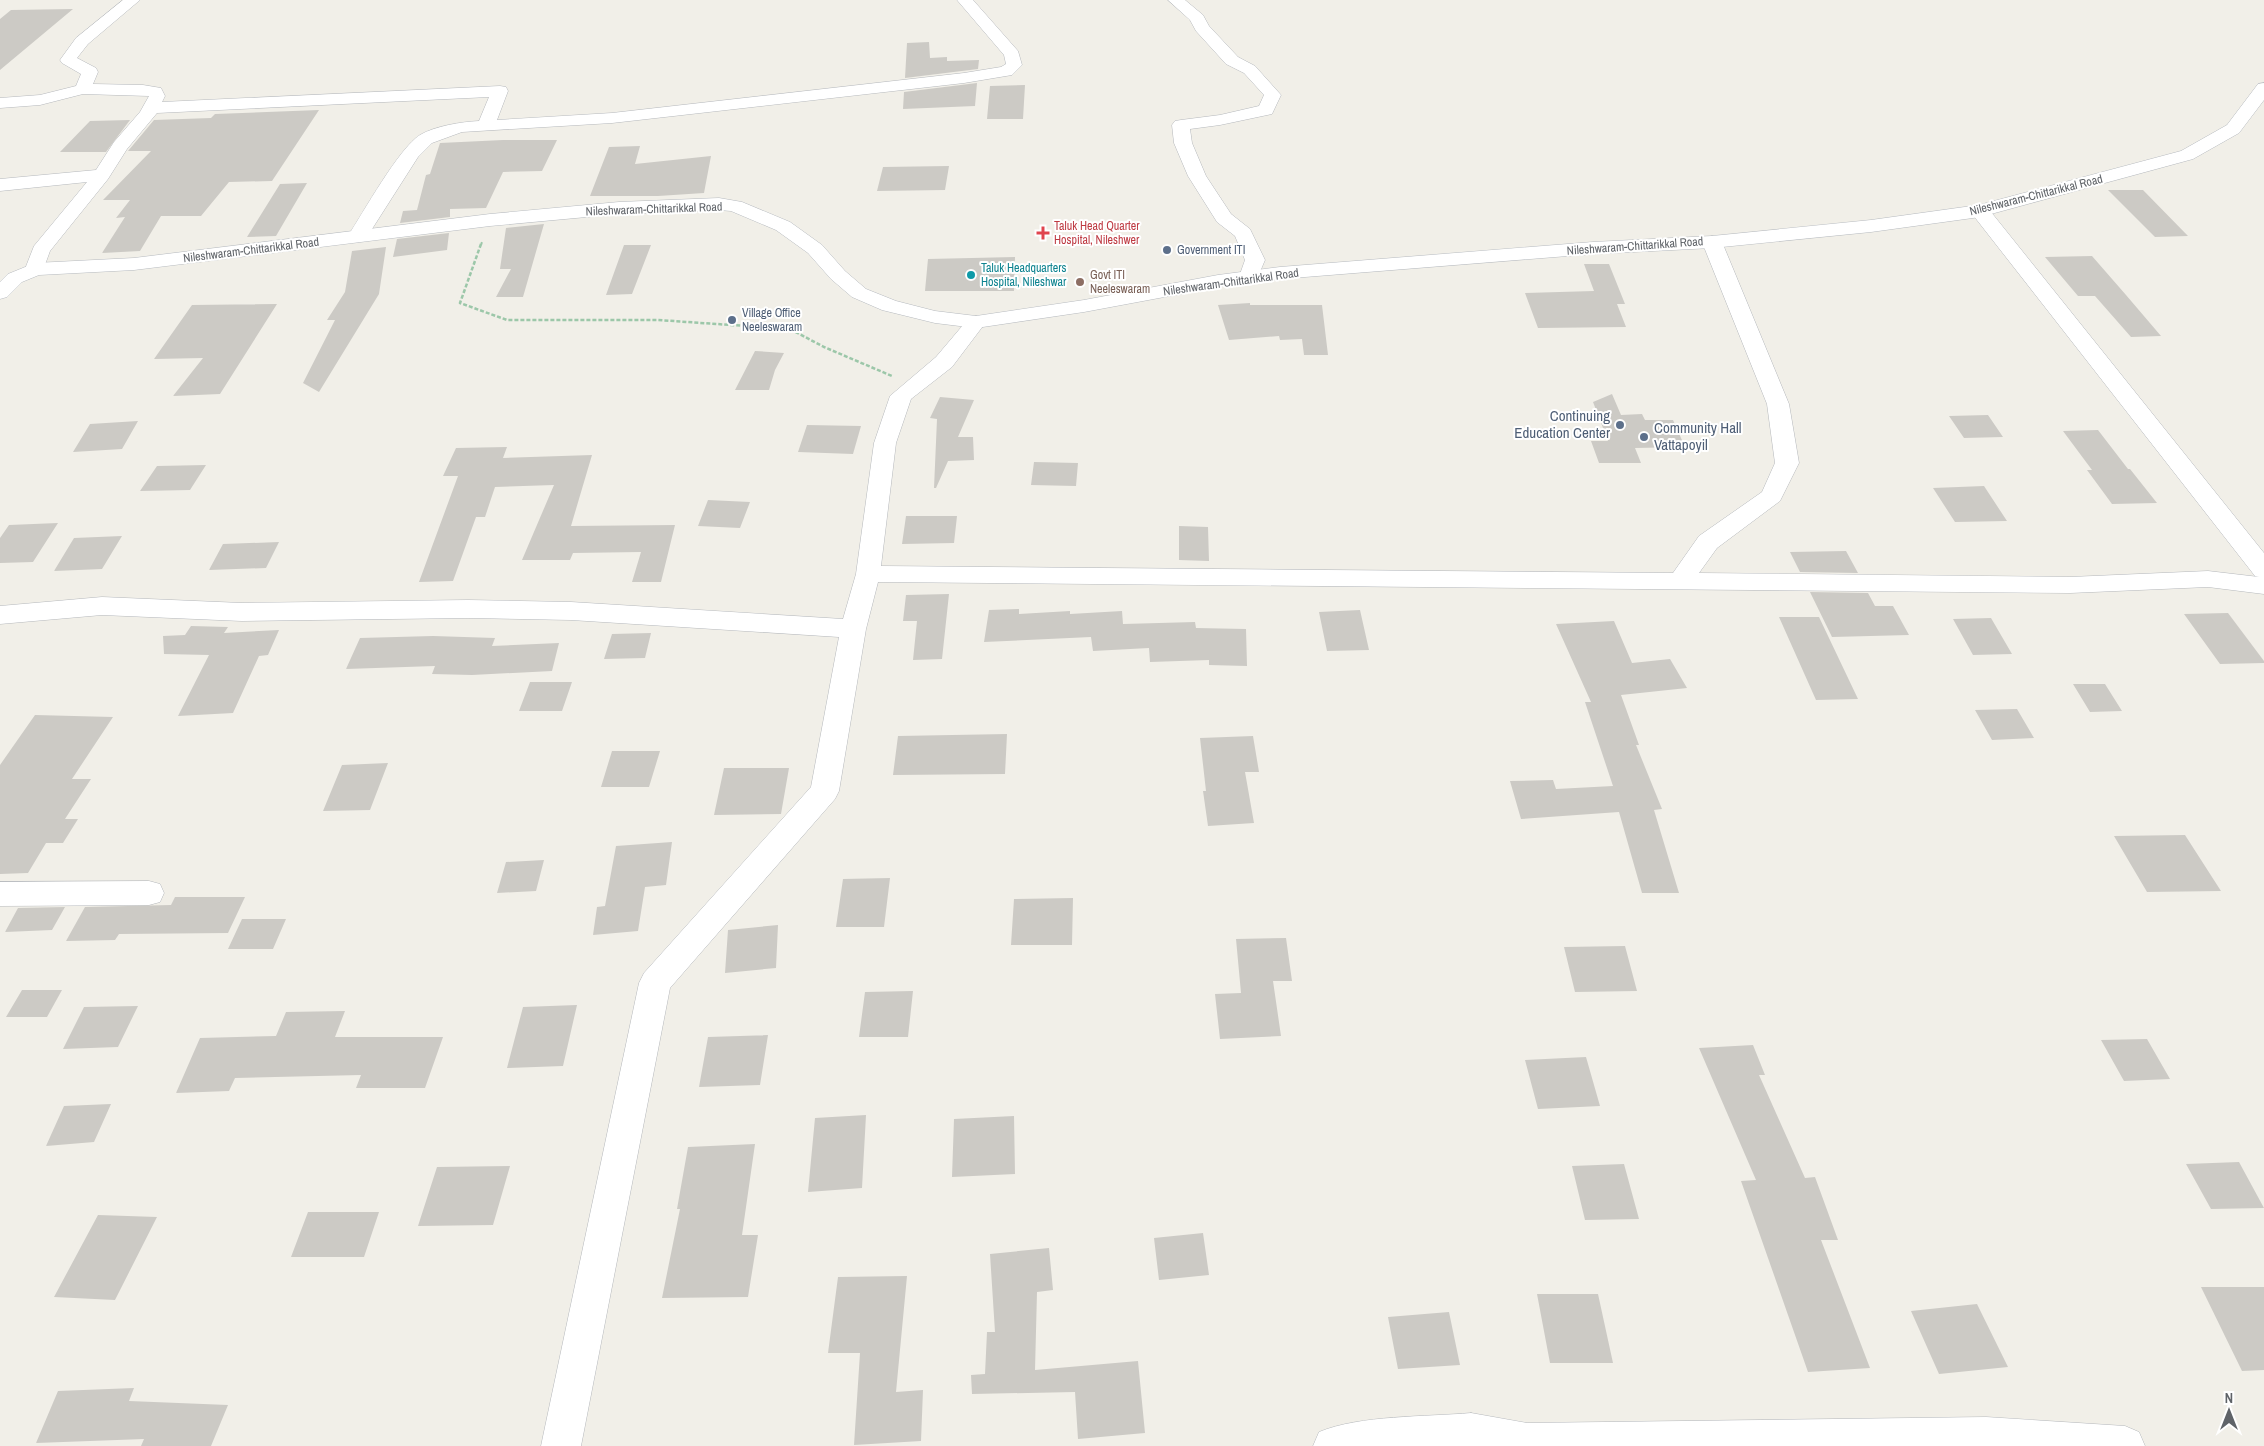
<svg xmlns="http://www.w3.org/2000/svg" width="2264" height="1446" viewBox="0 0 2264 1446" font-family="'Archivo Narrow',sans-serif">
	<rect width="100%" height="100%" fill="#f1efe8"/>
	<path fill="#cccac5" d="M73,9L0,70V19L11,10Z
		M929,42L930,58L947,57V61L979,60L978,69L905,78L907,43Z
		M977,83L975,106L903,109L904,92Z
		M1025,85L1023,119H987L990,86Z
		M319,110L272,181L229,182L201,216H161L140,251L102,253L125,217L116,218L130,200H103L151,151H128L154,120L211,118L215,114Z
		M130,120L106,152H60L90,121Z
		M503,140H557L542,171L503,172L486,208L450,209V217L400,223L403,211L417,210L426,175L430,174L440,143Z
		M640,146L635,164L711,156L704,193L658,196H590L609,147Z
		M949,166L945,190L877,191L883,167Z
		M307,183L276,236L247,237L280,184Z
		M2108,190H2143L2188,236L2155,237Z
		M544,224L523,297H496L511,269H500L506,228Z
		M449,233L447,250L393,257L397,239Z
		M624,245H651L632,294L606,295Z
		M386,247L379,294L319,392L303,383L335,320H327L345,292L352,251Z
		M2092,256L2126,295L2161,336L2131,337L2095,296H2078L2045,257Z
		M1015,257L1014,291H925L928,259Z
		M1584,264H1609L1625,304H1617L1626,327L1538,328L1525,293L1594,291Z
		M1250,303V305H1322L1328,355H1304L1302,339L1280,340L1279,336L1229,340L1218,305Z
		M277,304L220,394L173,396L203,358L154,359L192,305Z
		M755,351L784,353L775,370L769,390H735Z
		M1612,394L1621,415L1642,414L1645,420H1673L1685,447L1635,448L1641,463H1599L1591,441H1608L1593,402Z
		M940,397L974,400L958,437H973L974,460L948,461L936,488H934L937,419L930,418Z
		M1988,415L2003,437L1964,438L1949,416Z
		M138,421L122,449L73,452L90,424Z
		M807,425L861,426L853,454L798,452Z
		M2098,430L2128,469H2130L2157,503L2112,504L2087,470H2092L2063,431Z
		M507,447L503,458L592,455L571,526L675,525L661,582H632L641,552L573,553L570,560H522L554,485L495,487L485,517H476L453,581L419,582L458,476H443L456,448Z
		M1034,462L1078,463L1076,486L1031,485Z
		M206,465L190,490L140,491L157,466Z
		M1984,486L2007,521L1955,522L1933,488Z
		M708,500L750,502L740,528L698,526Z
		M906,516H957L954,543L902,544Z
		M58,523L33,562L0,563V538L9,525Z
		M1179,526L1208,527L1209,561L1179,560Z
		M122,536L102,569L54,571L74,538Z
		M279,542L266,568L209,570L223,544Z
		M1846,551L1858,573L1800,572L1790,552Z
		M1810,592L1868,593L1875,606H1893L1909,635L1832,637Z
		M949,594L942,659L913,660L917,621H903L906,595Z
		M1019,609V614L1070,611V614L1122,611L1123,624L1195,622L1196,628L1246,629L1247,666L1209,665V660L1150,662L1149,648L1093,651L1091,637L984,642L989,610Z
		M1360,610L1369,650L1327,651L1319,612Z
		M2228,613L2264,661V663L2220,664L2184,614Z
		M1779,617H1819L1858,699L1816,700Z
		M1991,618L2012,654L1973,655L1953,619Z
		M1614,621L1632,663L1670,659L1687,688L1621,695L1639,745H1636L1662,809L1654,810L1679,893H1642L1619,812L1521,819L1510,781L1553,780L1556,789L1613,786L1585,702H1591L1556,624Z
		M191,626L228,627L224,633L279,630L268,655L259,656L233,713L178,716L209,655L164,654L163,636L185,635Z
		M651,633L645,658L604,659L612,634Z
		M433,636L495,638L492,646L559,643L552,671L472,675L432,674L435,666L346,669L360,638Z
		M530,682H572L562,711H519Z
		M2073,684H2105L2122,711L2090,712Z
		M2017,709L2034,738L1992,740L1975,710Z
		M35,715L113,717L72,779H91L65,819H78L63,843H46L28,873L0,874V765Z
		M1007,734L1005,774L893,775L898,736Z
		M1253,736L1259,772H1245L1254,823L1208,826L1203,791H1206L1200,738Z
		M612,751H660L649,787H601Z
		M388,763L370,810L323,811L342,765Z
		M724,768H789L781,814L714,815Z
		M2185,835L2221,891L2147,892L2114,836Z
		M672,842L666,885L645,887L638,931L593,935L597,907L605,906L616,846Z
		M544,860L536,891L497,893L506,862Z
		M890,878L884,927H836L843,879Z
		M175,897H245L228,933L119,934L115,940L66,941L85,907L171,905Z
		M1073,898L1072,945H1011L1014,899Z
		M65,907L52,930L5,932L18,908Z
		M242,919H286L273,949H228Z
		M778,925L776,968L725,973L728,930Z
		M1286,938L1292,981H1273L1281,1036L1220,1039L1215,994L1241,993L1236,939Z
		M1625,946L1637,991L1575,992L1564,947Z
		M22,990H62L47,1017H6Z
		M913,991L908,1037H859L865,992Z
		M577,1005L563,1066L507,1068L523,1007Z
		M138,1006L118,1047L63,1049L84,1007Z
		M345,1011L335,1037H443L425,1088H356L361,1075L235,1078L229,1091L176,1093L200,1038L276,1036L286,1012Z
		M768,1035L760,1085L699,1087L708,1037Z
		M2147,1039L2170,1079L2124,1081L2101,1040Z
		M1753,1045L1765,1075H1759L1805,1178L1815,1177L1838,1240H1821L1870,1368L1808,1372L1741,1181L1756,1180L1699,1048Z
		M1586,1057L1600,1106L1538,1109L1525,1060Z
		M111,1104L94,1142L46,1146L64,1106Z
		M866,1115L862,1188L808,1192L815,1118Z
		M1014,1116L1015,1174L952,1177L954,1119Z
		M755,1144L742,1235H758L748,1297L662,1298L680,1209H677L688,1147Z
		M2239,1162L2264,1208L2211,1209L2186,1164Z
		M1624,1164L1639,1219L1585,1220L1572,1166Z
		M510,1166L493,1225L418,1226L437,1167Z
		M308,1212H379L364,1257H291Z
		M98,1215L157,1217L115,1300L54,1297Z
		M1203,1233L1209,1275L1159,1280L1154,1238Z
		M1049,1248L1053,1290L1037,1292L1035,1370L1138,1361L1145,1433L1078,1439L1075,1392L972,1394L971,1375L985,1374L987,1332H995L990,1254Z
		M907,1276L896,1392L923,1390L921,1441L854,1445L860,1353H828L838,1277Z
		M2201,1287H2264V1370L2242,1371Z
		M1537,1294H1598L1613,1363H1550Z
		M1977,1304L2008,1367L1939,1374L1911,1311Z
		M1449,1312L1460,1365L1398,1369L1388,1317Z
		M134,1388L129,1401L228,1405L211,1446H141L144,1439L36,1443L58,1391Z"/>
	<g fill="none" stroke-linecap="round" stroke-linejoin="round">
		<defs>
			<path id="minor" d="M123,0H140L88,44L77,58L96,68L98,72L93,84L143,85L161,88L165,96L162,102L500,86L506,87L508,91L497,120L612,113L964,73L1001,67L1006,64L1004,55L957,0H973L1018,51L1022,65L1012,75L964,83L612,123L462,132L432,143L418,157L365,240L358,242L351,240L348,236C363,213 399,148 420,135C435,126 461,122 479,121L489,97L157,113L127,149L108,179L50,251L42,273L35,275L28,273L25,269L34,246L87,182L0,191V179L96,170L114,142L140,112L149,96L83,94L40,105L0,108V98L40,95L76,86L81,74L62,63L60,60L76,38Z
				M1168,0H1185L1203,15L1209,26L1238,57L1255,66L1281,95L1272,114L1220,125L1190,129L1192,143L1206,176L1231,214L1250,229L1265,260L1256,281L1249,283L1242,281L1239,277L1245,260L1235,236L1217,222L1188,176L1174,143L1172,125L1175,121L1181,120L1220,115L1259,106L1264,95L1244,73L1226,64L1196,31L1190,20Z
				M1980,205L1987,207L2264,553V594L2208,587L2070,593L878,582L866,629L839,791L835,799L670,988L581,1446H541L639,983L644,973L811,787L839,637L571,620L468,618L242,621L102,615L0,624V606L102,597L242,603L468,600L571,602L843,619L856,574L874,443L890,396L936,357L969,318L976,316L983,318L986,322L983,326L952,367L911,399L896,443L881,566L1673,573L1699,536L1762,492L1775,463L1767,404L1702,242L1705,238L1712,236L1719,238L1722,242L1789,404L1799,463L1780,501L1717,548L1699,573L2070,577L2208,571L2259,577L2255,576L1973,215L1971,211L1973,207Z
				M149,881L160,884L164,893L160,902L149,905L0,906V882Z
				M1471,1413L1527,1423L1986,1417L2125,1426L2139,1432L2145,1446H1313L1319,1432C1360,1415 1426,1417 1471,1413Z"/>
			<path id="secondary" d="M2264,83V100L2239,133L2193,159L1980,217L1871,232L1712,248L1593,254L1280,279L1218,287L1084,312L976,328L935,323L882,310L852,297L831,279L808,253L776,230L731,211L719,210L619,214L490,226L134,270L39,275L22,282L7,297L0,299V282L8,274L35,263L134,258L490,214L619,202L719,198L742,202L790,222L822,245L845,271L866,289L896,301L935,311L976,316L1084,300L1218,275L1280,267L1593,242L1712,236L1871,220L1979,205L2181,151L2227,125L2258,84Z"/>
		</defs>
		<use href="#minor" stroke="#b5b8bc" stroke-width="1"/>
		<use href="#secondary" stroke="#b6babf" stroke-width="1"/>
		<path stroke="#9cc7a9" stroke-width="2" stroke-dasharray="3 2" stroke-linecap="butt" d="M481,245L482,242"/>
		<path stroke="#9cc7a9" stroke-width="2.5" stroke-dasharray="4 2" stroke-linecap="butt" d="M481,244L460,303L507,320H658L790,329L824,347L892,376"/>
		<use href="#minor" fill="#fff" fill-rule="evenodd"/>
		<use href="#secondary" fill="#fff" fill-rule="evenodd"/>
	</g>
	<path fill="#e0444e" stroke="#fff" stroke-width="2" d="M1040.5 225.5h5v5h5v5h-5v5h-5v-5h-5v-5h5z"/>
	<g fill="#5c6f8a" stroke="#fff" stroke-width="2">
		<circle cx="1167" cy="250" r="5"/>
		<circle cx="732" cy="320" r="5"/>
		<circle cx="1620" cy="425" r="5"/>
		<circle cx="1644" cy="437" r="5"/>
	</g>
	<circle fill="#0f9aa8" stroke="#fff" stroke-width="2" cx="971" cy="275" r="5"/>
	<circle fill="#8d6e63" stroke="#fff" stroke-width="2" cx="1080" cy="282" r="5"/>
	<g text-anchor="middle" stroke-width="4" stroke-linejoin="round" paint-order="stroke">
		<g font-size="12" fill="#5f6368" stroke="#fff">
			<text transform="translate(2036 195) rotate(-14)" y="4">Nileshwaram-Chittarikkal Road</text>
			<text transform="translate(654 209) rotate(-2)" y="4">Nileshwaram-Chittarikkal Road</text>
			<text transform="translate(1635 246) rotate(-4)" y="4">Nileshwaram-Chittarikkal Road</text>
			<text transform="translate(251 250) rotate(-7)" y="4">Nileshwaram-Chittarikkal Road</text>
			<text transform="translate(1231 282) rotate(-8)" y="4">Nileshwaram-Chittarikkal Road</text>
		</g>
		<g font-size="12" fill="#be3a42" stroke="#fff" text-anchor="start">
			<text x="1054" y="230">Taluk Head Quarter<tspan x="1054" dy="14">Hospital, Nileshwer</tspan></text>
		</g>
		<g font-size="12" fill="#4e5e75" stroke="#fff" text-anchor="start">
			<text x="1177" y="254">Government ITI</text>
			<text x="742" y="317">Village Office<tspan x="742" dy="14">Neeleswaram</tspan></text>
		</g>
		<g font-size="12" fill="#0d838f" stroke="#fff" text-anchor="start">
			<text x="981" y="272">Taluk Headquarters<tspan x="981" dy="14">Hospital, Nileshwar</tspan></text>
		</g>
		<g font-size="12" fill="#785e54" stroke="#fff" text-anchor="start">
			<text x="1090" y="279">Govt ITI<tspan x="1090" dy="14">Neeleswaram</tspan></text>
		</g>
		<g font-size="15" fill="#4e5e75" stroke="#fff" text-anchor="end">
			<text x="1610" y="421">Continuing<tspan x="1610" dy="17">Education Center</tspan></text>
			<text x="1654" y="433" text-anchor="start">Community Hall<tspan x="1654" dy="17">Vattapoyil</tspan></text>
		</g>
	</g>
	<g transform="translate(2229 1411)" stroke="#ffffff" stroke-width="4" paint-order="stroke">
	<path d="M0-4L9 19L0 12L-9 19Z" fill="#5f6368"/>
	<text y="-8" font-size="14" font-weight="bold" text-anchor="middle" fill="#5f6368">N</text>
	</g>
</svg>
